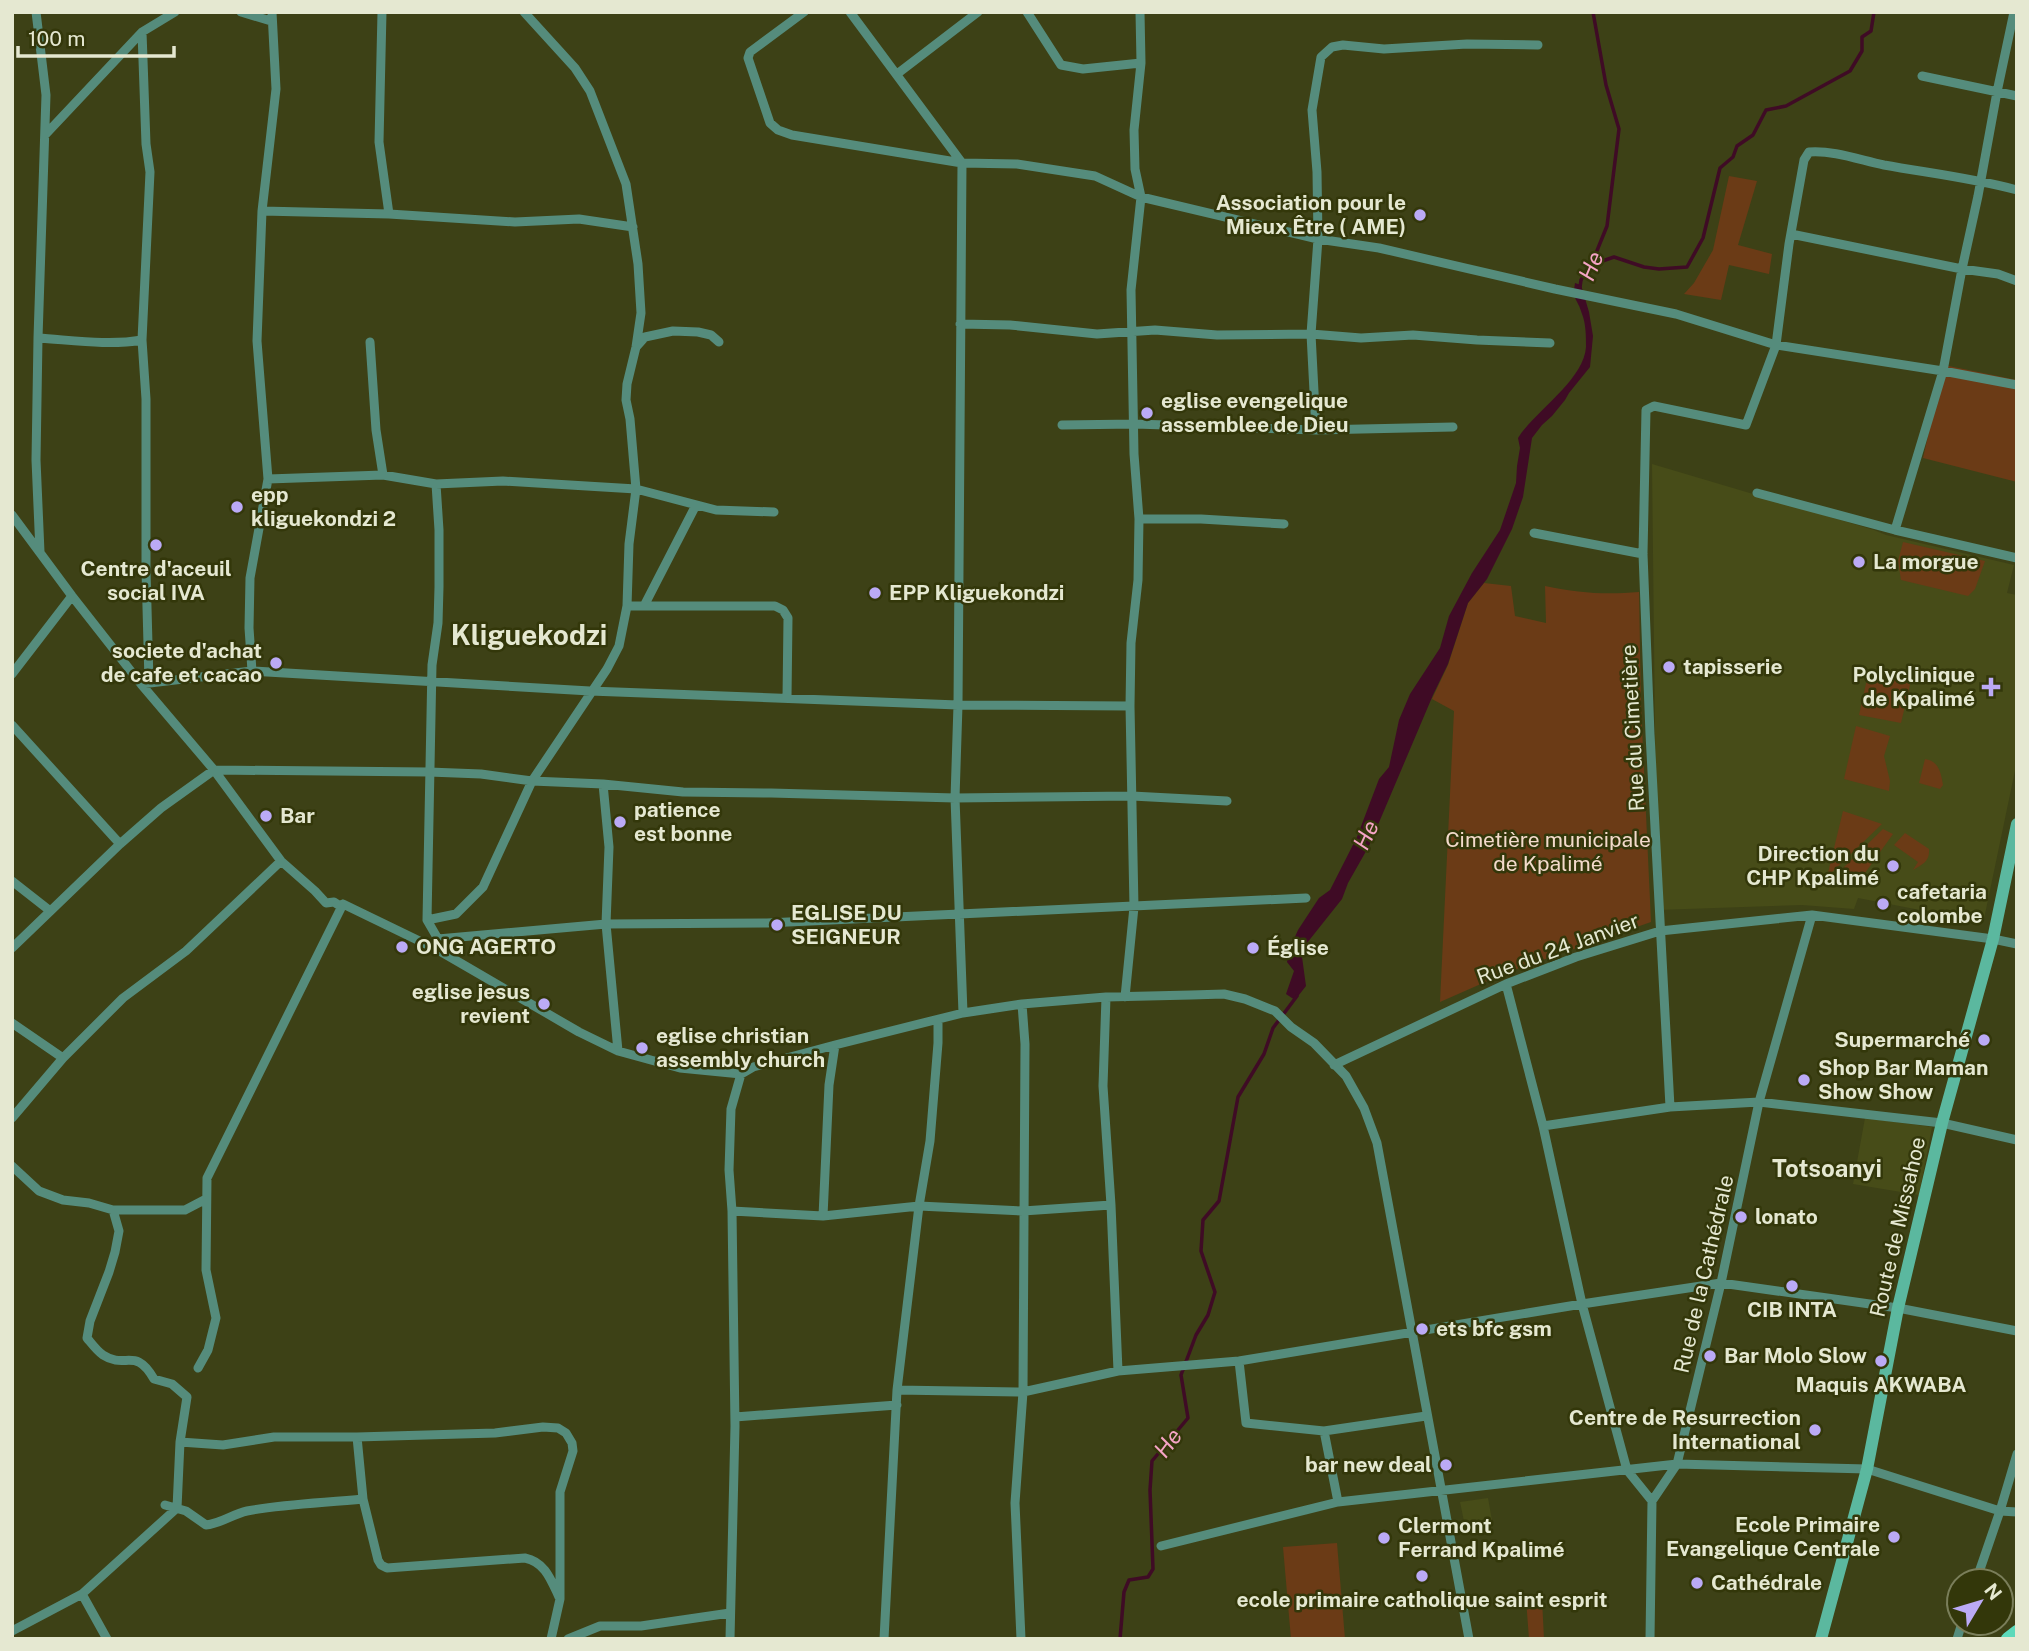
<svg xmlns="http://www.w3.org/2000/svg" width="2029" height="1651" viewBox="0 0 2029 1651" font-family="'Public Sans',sans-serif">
	<rect width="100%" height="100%" fill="#3d4116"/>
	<path fill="#474c18" d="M1652,464L1874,530L1886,535L2014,565L2007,593L2017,595L2015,607H2017V761L1984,919L1977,921L1858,898L1854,909L1802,905L1657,910Z
		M1865,1118L1932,1127L1919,1195L1853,1184Z
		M1488,1498L1493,1526L1466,1531L1460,1502Z"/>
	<path fill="#6b3b16" d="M1729,176L1757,181L1738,245L1772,254L1769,274L1729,265L1721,300L1684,294L1694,283L1713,250Z
		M1944,365L2017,380V482L1923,458Z
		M1903,542L1985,561L1975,589L1968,596L1901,580L1898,561Z
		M1484,583L1511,586L1515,616L1546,623L1545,586C1579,593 1605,595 1639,592L1641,706L1651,922L1508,972L1440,1002L1454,711L1432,699L1448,665L1468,603Z
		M1903,670L1913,672L1901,723L1859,715L1867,679Z
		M1856,726L1890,736L1884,756L1890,781L1889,791L1844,779Z
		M1925,759C1939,761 1941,773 1943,785L1940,789L1919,783Z
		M1843,811L1882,824L1827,877Z
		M1883,829L1893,834L1865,873L1878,885L1841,887L1838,873Z
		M1905,833L1929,849C1930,861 1923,864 1913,870L1918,862L1894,845Z
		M1337,1543L1345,1639H1291L1283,1547Z
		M1526,1599H1542L1544,1639H1529Z"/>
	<path fill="#3f0b25" d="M1575,283L1581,285L1589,312L1593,336L1590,367L1569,393L1565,400L1552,416L1542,425L1532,438L1523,497L1512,529L1487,579L1468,603L1448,664L1433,695L1369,846L1348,883L1342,899L1307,943L1302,957L1306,986L1295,1000L1286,994L1294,971L1287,962L1290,948L1298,930L1319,898L1330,890L1357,837L1379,779L1389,767L1399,720L1410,694L1440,648L1449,616L1472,573L1500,530L1516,483L1517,466L1520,448L1518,438C1535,411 1584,380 1586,347C1586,336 1586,324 1582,314C1578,299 1572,301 1575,283Z"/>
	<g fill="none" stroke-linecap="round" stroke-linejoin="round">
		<path stroke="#3f0b25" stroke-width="3.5" d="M1591,265L1614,257L1644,267L1659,269L1687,267L1703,238L1720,168L1733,157L1737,146L1753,135L1766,110L1786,106L1850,71L1862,51V37L1871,31L1874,12
			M1580,287L1581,280L1594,258L1607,226L1619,129L1606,85L1593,12
			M1120,1639L1124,1592L1129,1580L1148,1577L1153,1569L1150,1490L1152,1461L1188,1418L1181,1375L1196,1335L1208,1315L1215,1292L1201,1251L1203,1220L1219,1201L1238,1097L1264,1054L1273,1028L1297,996"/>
		<path stroke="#558c7c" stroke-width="9" d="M36,12L46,95L38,338L36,460L40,552
			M241,12L271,21
			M382,12L379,142L389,214
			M804,12L750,52L748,58L770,123L778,130L792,135L962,163L1017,164L1095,176L1141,197L1131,290L1134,454L1139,519L1138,580L1131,643L1130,706L1134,907L1125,997
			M850,12L962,163L958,705L955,798L963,1013
			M1027,12L1061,65L1083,69L1141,63
			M1140,12L1141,63L1134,130L1135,169L1141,197L1318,239L1379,248L1555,289L1676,314L1776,345L1943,371L2017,385
			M142,32L146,144L150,172L142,340L146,399V570L149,682
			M897,74L978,12
			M1922,76L2017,96
			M45,135L142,32L175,12
			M262,211L389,214L515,222L579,219L633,227
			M1791,234L1962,269L1998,274L2017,281
			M960,324L1010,325L1097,334L1155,330L1217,335L1311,334L1318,239L1317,172L1312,110L1321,57L1332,47L1343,45L1384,49L1467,44L1538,45
			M38,338C71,340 108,346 142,340
			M370,342L376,430L383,475
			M637,346L645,337L673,331L698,332L711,335L719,342
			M1062,425L1135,424L1316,430L1453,427
			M1316,430L1311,334L1361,338L1413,335L1477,340L1550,343
			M268,479L383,475L436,484L503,481L636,489L716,510L774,512
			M436,484L439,530V587L438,623L432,665L427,920L438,939V945
			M1757,493L1895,530L2017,558
			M12,515L72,596L141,684L214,770L281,861L315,891L326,903L334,902L340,906L343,904L438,950L579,1032L618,1051L680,1068L741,1074L753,1067L835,1045L963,1013L1022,1004L1106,997L1191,995L1224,994L1245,999L1275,1011L1291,1027L1314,1043L1346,1076L1364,1108L1377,1143L1469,1639
			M1139,519H1201L1284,524
			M1895,530L1943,371L1962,269L1978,196L1997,92L2014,12
			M1534,533L1643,554
			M627,606H775L783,610L788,618L787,698
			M644,606L696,505
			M252,671L249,628L250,578L268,479L257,341L262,211L276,89L272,12
			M12,674L72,596
			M141,684L252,671L590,691L958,705L1130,706
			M12,725L120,844
			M603,784L609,847L606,924L618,1051
			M12,881L49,910
			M427,920L456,914L483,887L532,781L607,669L619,646L627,606L629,544L636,489L630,419L626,400L627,384L636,347L641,313L638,264L626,184L590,91L575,68L524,12
			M438,939L606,924L767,923L1306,898
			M12,948L120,844L161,808L214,770L429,772L481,774L532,781L603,784L683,792L771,793L955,798L1132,796L1227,801
			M1506,984L1543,1126L1582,1304L1627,1470L1652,1501
			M1106,997L1103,1086L1111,1205
			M12,1023L63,1058
			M1334,1065L1506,984L1576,957L1660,931L1812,915L1993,939L2017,944
			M1670,1107L1650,734L1643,554L1646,410L1654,406L1746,425L1776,345L1789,244L1804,160L1809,152C1833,150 1860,160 1884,165C1928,173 1973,178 2017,190
			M12,1118L63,1058L123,998L186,951L281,861
			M1543,1126L1670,1107L1759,1102L1942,1123L2017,1140
			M12,1166L39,1191L63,1200L89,1203L113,1210H185L206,1199
			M732,1211L823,1216L919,1206L1023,1211L1111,1205L1118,1371
			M823,1216L829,1085L835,1045
			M1239,1361L1246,1423L1324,1431L1426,1416
			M198,1368L208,1350L216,1318L206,1270L207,1178L343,904
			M897,1390L1023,1392L1118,1371L1239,1361L1582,1304L1721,1283L1898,1308L2017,1331
			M735,1417L897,1405
			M1324,1431L1338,1502
			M357,1437L363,1499
			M180,1442L223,1445L274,1437H357L495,1433L543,1427L558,1428L566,1433L572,1443L573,1451L560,1492V1599L551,1639
			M165,1505L186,1511L206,1525C220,1524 233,1514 247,1511C285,1504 324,1503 363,1499L378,1560L381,1565L387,1568L525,1558C545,1562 551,1580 559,1597
			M1161,1546L1338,1502L1677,1464L1867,1469L2000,1511L2017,1512
			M1976,1581L2000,1511L2017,1454
			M12,1631L82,1594
			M107,1639L82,1594L177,1508L180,1442L187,1397L172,1384L154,1379C135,1346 126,1370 103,1355C97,1351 92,1344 87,1338L90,1321L109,1272L115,1252L119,1231L113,1210
			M568,1639L600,1626H641L730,1613
			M730,1639L735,1426L732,1211L729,1170L731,1109L741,1074
			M884,1639L897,1390L919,1206L930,1141L938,1043V1020
			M1021,1639L1015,1503L1023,1392L1025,1044L1022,1004
			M1650,1639L1652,1501L1677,1464L1721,1283L1759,1102L1812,915
			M1957,1639L1962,1623"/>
		<path stroke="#5bb89f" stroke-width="12" d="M1821,1639L1867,1469L1898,1308L1942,1123L1993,939L2017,824"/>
		<path stroke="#5cd9ba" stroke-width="14" d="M2008,1639L2017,1632"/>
	</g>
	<g fill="#bbaaf6" stroke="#33370a" stroke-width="2.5">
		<circle cx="1420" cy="215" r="7"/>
		<circle cx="1147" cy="413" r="7"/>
		<circle cx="237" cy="507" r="7"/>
		<circle cx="156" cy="545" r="7"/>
		<circle cx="1859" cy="562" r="7"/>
		<circle cx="875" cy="593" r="7"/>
		<circle cx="276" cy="663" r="7"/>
		<circle cx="1669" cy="667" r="7"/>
		<path d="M1987.5 676.5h7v7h7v7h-7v7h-7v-7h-7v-7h7z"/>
		<circle cx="266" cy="816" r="7"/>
		<circle cx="620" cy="822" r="7"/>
		<circle cx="1893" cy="866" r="7"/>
		<circle cx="1883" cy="904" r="7"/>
		<circle cx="777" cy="925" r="7"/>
		<circle cx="402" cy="947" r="7"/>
		<circle cx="1253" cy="948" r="7"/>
		<circle cx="544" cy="1004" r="7"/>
		<circle cx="1984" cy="1040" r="7"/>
		<circle cx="642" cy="1048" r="7"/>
		<circle cx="1804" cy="1080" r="7"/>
		<circle cx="1741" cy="1217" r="7"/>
		<circle cx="1792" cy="1286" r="7"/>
		<circle cx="1422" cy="1329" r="7"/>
		<circle cx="1710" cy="1356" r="7"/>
		<circle cx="1881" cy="1361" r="7"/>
		<circle cx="1815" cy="1430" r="7"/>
		<circle cx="1446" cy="1465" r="7"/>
		<circle cx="1894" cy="1537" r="7"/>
		<circle cx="1384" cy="1538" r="7"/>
		<circle cx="1422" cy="1576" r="7"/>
		<circle cx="1697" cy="1583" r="7"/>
	</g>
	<g text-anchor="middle" stroke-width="5" stroke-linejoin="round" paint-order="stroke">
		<g font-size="21" font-weight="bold" fill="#e5e8d1" stroke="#33370a" text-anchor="start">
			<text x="1406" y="210" text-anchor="end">Association pour le<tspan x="1406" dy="24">Mieux Être ( AME)</tspan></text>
			<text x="1161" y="408">eglise evengelique<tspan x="1161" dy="24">assemblee de Dieu</tspan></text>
			<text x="251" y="502">epp<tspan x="251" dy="24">kliguekondzi 2</tspan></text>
			<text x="1873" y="569">La morgue</text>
			<text x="156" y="576" text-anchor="middle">Centre d'aceuil<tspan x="156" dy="24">social IVA</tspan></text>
			<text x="889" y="600">EPP Kliguekondzi</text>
			<text x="262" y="658" text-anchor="end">societe d'achat<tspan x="262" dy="24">de cafe et cacao</tspan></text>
			<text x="1683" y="674">tapisserie</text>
			<text x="1975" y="682" text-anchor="end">Polyclinique<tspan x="1975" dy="24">de Kpalimé</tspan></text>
			<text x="634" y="817">patience<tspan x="634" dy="24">est bonne</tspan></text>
			<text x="280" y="823">Bar</text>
			<text x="1879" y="861" text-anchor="end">Direction du<tspan x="1879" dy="24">CHP Kpalimé</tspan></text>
			<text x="1897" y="899">cafetaria<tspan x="1897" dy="24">colombe</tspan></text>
			<text x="791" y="920">EGLISE DU<tspan x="791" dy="24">SEIGNEUR</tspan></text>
			<text x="416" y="954">ONG AGERTO</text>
			<text x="1267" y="955">Église</text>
			<text x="530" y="999" text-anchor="end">eglise jesus<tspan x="530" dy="24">revient</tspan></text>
			<text x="656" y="1043">eglise christian<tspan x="656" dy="24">assembly church</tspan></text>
			<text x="1970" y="1047" text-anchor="end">Supermarché</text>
			<text x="1818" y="1075">Shop Bar Maman<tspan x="1818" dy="24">Show Show</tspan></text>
			<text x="1755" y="1224">lonato</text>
			<text x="1792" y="1317" text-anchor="middle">CIB INTA</text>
			<text x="1436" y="1336">ets bfc gsm</text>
			<text x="1724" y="1363">Bar Molo Slow</text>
			<text x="1881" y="1392" text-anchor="middle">Maquis AKWABA</text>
			<text x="1801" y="1425" text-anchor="end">Centre de Resurrection<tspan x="1801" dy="24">International</tspan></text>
			<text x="1432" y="1472" text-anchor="end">bar new deal</text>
			<text x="1880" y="1532" text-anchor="end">Ecole Primaire<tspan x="1880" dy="24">Evangelique Centrale</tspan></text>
			<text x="1398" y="1533">Clermont<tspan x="1398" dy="24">Ferrand Kpalimé</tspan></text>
			<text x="1711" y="1590">Cathédrale</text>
			<text x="1422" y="1607" text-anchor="middle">ecole primaire catholique saint esprit</text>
		</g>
		<g font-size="21" fill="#e5e8d1" stroke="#33370a">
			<text transform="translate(1633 728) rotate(-93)" y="7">Rue du Cimetière</text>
			<text transform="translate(1558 949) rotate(-20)" y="7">Rue du 24 Janvier</text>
			<text transform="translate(1898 1227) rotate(-77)" y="7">Route de Missahoe</text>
			<text transform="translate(1704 1274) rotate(-77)" y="7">Rue de la Cathédrale</text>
		</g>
		<g font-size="21" fill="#f3dacb" stroke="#33370a">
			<text x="1548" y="847">Cimetière municipale<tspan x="1548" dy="24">de Kpalimé</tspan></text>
		</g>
		<g font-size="23" font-style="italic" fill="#f5a4c5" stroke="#33370a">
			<text transform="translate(1591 266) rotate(-67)" y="8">He</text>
			<text transform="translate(1366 835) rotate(-65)" y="8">He</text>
			<text transform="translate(1168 1443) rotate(-53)" y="8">He</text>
		</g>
		<g font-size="24" font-weight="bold" fill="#e5e8d1" stroke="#33370a">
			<text x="1827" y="1177">Totsoanyi</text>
		</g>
		<g font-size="28" font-weight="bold" fill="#e5e8d1" stroke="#33370a">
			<text x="529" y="645">Kliguekodzi</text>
		</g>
	</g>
	<rect width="2029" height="1651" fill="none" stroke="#e5e8d1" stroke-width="28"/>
	<g transform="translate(1980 1602) rotate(52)"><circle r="33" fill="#33370a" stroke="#7a7e5a" stroke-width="2"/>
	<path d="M0-5L12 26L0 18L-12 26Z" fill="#bbaaf6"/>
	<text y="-10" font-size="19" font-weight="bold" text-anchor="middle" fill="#e5e8d1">N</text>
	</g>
	<path d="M18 46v10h156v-10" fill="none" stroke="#e5e8d1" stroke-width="3.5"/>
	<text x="28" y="46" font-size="21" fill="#e5e8d1" stroke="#33370a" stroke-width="5" paint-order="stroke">100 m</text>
</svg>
